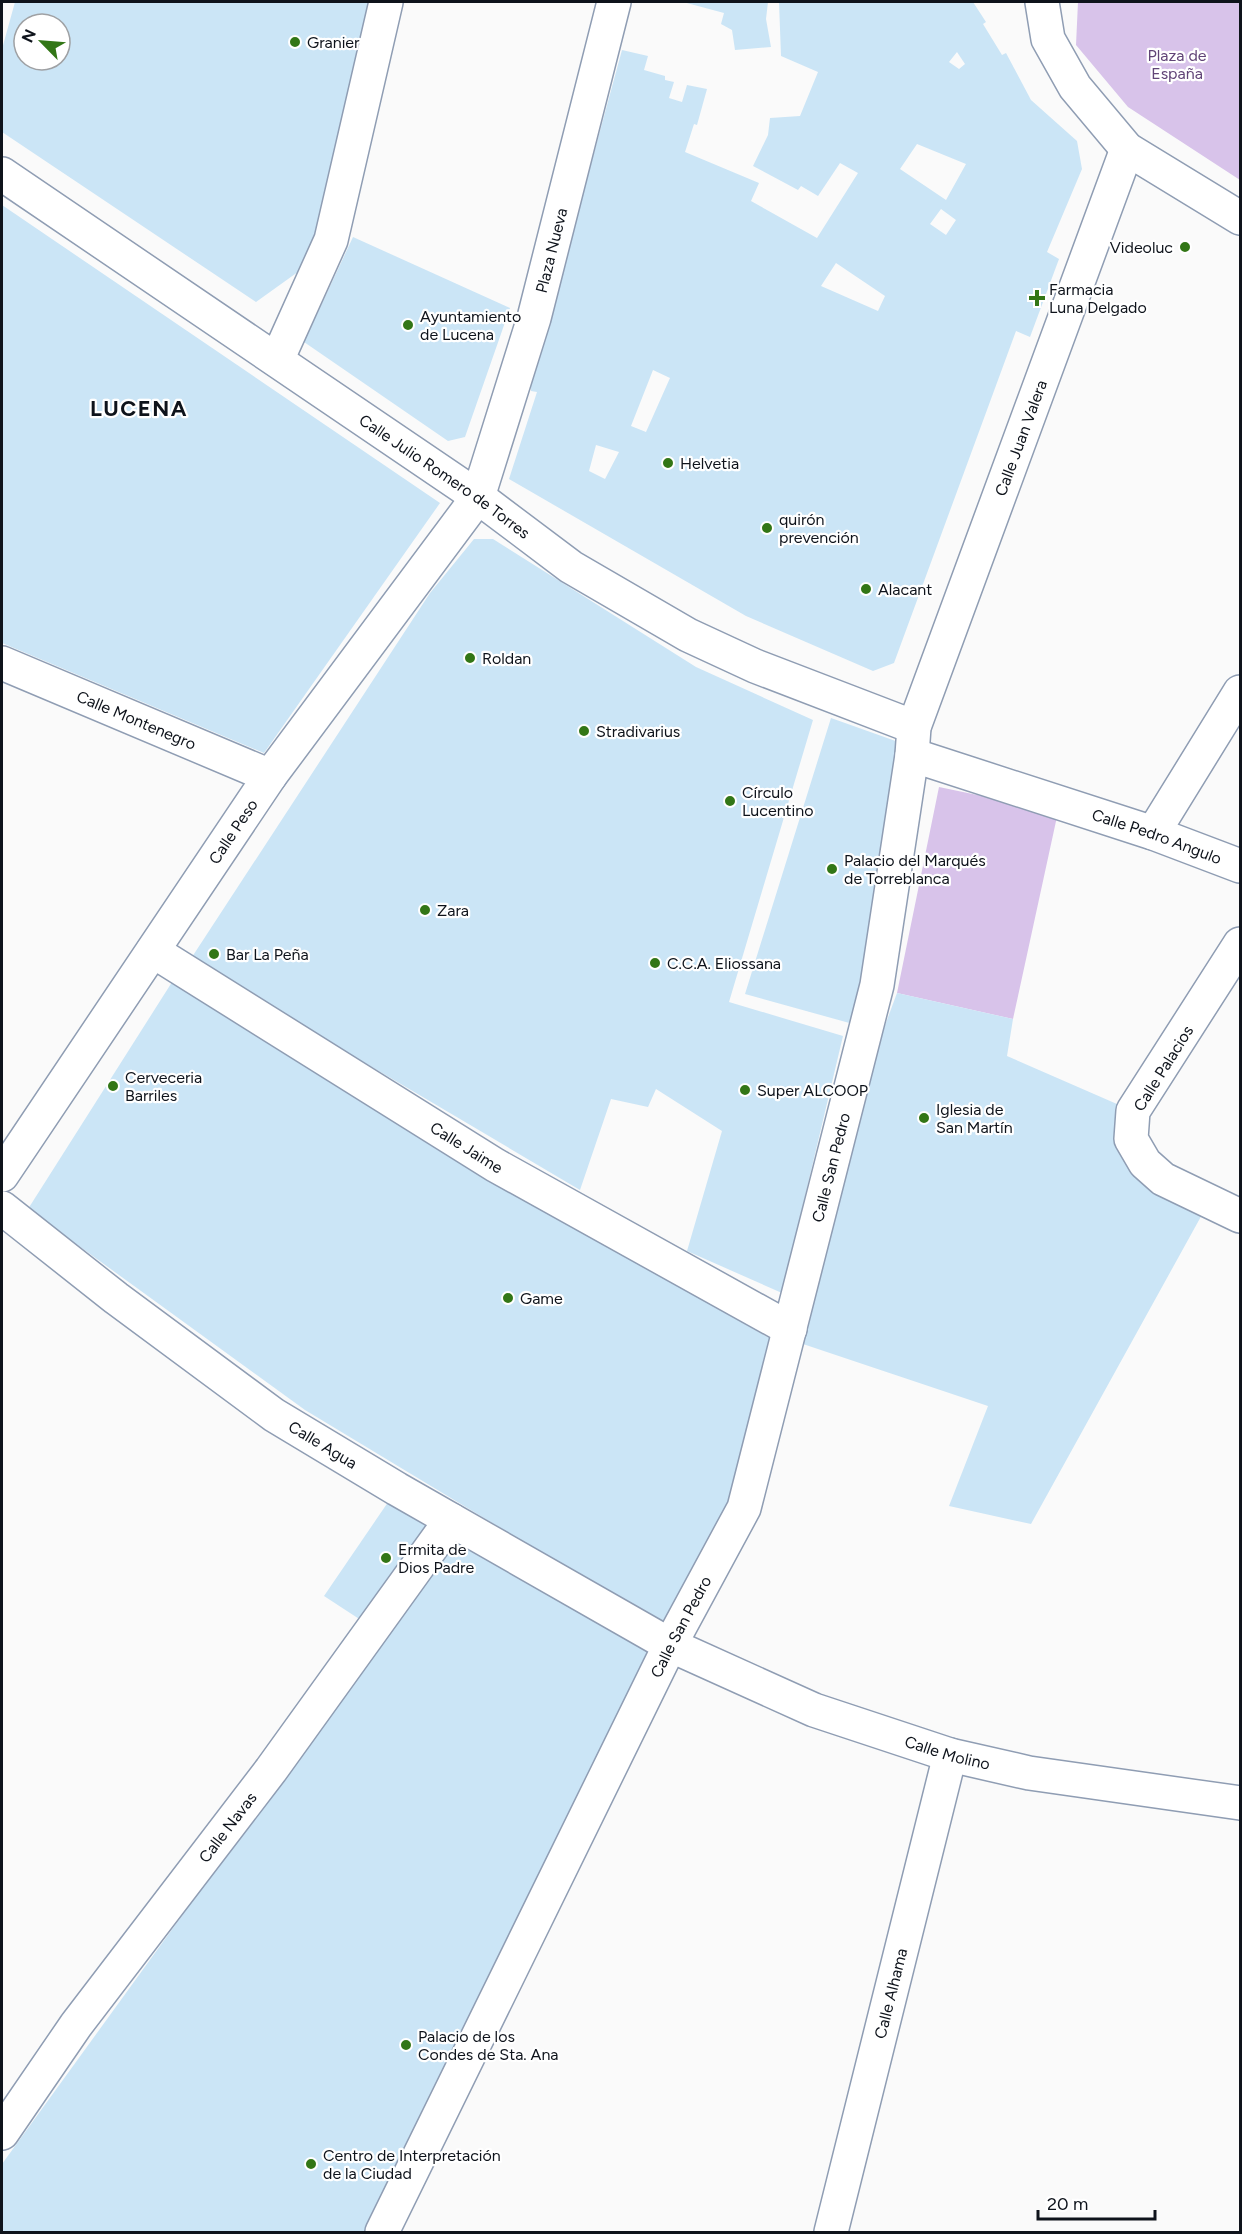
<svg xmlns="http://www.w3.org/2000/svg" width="1242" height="2234" viewBox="0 0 1242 2234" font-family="Figtree,sans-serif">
	<rect width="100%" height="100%" fill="#fafafa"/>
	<path fill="#d8c3ea" d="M1078,2H1240V180L1128,107L1076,45Z
		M939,787L1058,812L1013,1019L897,993Z"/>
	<path fill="#cbe5f6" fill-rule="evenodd" d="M15,2H369L309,264L256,302L2,132V49ZM24,24H60V60H24Z
		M683,2H768L766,19L771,47L735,50L732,30L721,24L724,13Z
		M779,2H973L986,22L983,24L1002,55L1006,53L1031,100L1077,141L1082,169L1047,252L1059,259L1030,337L1016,331L894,663L873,671L746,616L509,479L537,392L531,391V385L622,50L648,56L644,70L665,76V80L674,82L669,98L682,102L687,85L707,89L697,125L694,124L685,152L759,183L751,201L817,238L858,173L840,163L818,196L801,186L798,190L753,166L768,135L770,118L800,116L818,72L781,56ZM957,52L965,64L959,69L949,62ZM917,144L966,164L946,200L900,169ZM941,209L956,220L946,235L930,224ZM836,263L885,296L878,311L821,286ZM653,370L670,378L646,432L631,426ZM596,445L619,452L605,479L589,471Z
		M2,205L440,503L264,753L2,643Z
		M353,237L510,308L465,437L448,441L304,342Z
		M474,539H493L696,667L813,720L729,1002L843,1036L782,1293L687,1251L722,1131L656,1089L648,1107L611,1099L580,1190L311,1031L192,957L430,593Z
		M831,718L904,744L853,1024L745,994Z
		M174,979L506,1189L771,1339L729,1502L663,1626L305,1410L28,1209Z
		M897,993L1013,1019L1007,1056L1133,1111L1131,1139L1209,1202L1031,1524L949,1506L988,1406L788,1339L828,1179Z
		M397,1489L451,1520L373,1628L324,1596Z
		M456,1540L652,1655L365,2232H2V2164L397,1619Z"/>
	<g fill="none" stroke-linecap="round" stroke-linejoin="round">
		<defs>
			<g id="minor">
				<path d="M1042,2L1048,39L1075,87L1127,149L1240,218"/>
				<path id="s1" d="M2,174L478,497L571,567L688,635L755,666L914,727"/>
				<path d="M277,360L331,240L386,2"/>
				<path id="s2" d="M2,663L270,776"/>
				<path id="s3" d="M912,755L1153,833L1240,866"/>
				<path d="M1153,833L1240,692"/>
				<path d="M1240,944L1133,1111L1131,1139L1145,1163L1163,1179L1240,1216"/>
				<path id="s4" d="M153,951L495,1165L790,1329"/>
				<path id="s5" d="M2,1175L270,776L478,497L534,318L614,2"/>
				<path id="s6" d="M2,1208L116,1298L274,1415L397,1489L670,1645L814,1710L950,1755L1029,1773L1240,1803"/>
				<path id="s7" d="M2,2133L76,2025L271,1770L451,1520"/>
				<path id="s8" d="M382,2232L670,1645L744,1508L877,985L912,755L914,727L1127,149"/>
				<path id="s9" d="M831,2232L950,1755"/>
			</g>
		</defs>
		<use href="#minor" stroke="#8f9db3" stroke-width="36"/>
		<use href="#minor" stroke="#fff" stroke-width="33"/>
	</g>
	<g fill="#327616" stroke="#fff" stroke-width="2">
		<circle cx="295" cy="42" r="6"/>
		<circle cx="1185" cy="247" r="6"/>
		<path d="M1034 289h6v6h6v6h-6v6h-6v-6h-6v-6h6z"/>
		<circle cx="408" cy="325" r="6"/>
		<circle cx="668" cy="463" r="6"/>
		<circle cx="767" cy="528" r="6"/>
		<circle cx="866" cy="589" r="6"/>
		<circle cx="470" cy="658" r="6"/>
		<circle cx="584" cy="731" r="6"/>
		<circle cx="730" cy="801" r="6"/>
		<circle cx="832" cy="869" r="6"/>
		<circle cx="425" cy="910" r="6"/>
		<circle cx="214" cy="954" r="6"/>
		<circle cx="655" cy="963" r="6"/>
		<circle cx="113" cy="1086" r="6"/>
		<circle cx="745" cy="1090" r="6"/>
		<circle cx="924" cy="1118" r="6"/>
		<circle cx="508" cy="1298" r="6"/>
		<circle cx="386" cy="1558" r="6"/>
		<circle cx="406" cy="2045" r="6"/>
		<circle cx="311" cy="2164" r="6"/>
	</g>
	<g text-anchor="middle" stroke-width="4.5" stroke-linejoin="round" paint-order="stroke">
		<g font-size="16" fill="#0e131b" stroke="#fff" text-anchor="start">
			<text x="307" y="48">Granier</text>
			<text x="1173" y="253" text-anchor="end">Videoluc</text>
			<text x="1049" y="295">Farmacia<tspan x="1049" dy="18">Luna Delgado</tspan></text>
			<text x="420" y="322">Ayuntamiento<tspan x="420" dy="18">de Lucena</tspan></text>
			<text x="680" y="469">Helvetia</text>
			<text x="779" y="525">quirón<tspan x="779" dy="18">prevención</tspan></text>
			<text x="878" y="595">Alacant</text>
			<text x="482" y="664">Roldan</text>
			<text x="596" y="737">Stradivarius</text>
			<text x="742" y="798">Círculo<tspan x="742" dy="18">Lucentino</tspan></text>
			<text x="844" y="866">Palacio del Marqués<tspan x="844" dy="18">de Torreblanca</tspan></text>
			<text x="437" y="916">Zara</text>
			<text x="226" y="960">Bar La Peña</text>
			<text x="667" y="969">C.C.A. Eliossana</text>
			<text x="125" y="1083">Cerveceria<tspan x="125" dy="18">Barriles</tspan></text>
			<text x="757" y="1096">Super ALCOOP</text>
			<text x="936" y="1115">Iglesia de<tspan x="936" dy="18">San Martín</tspan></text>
			<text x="520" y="1304">Game</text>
			<text x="398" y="1555">Ermita de<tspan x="398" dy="18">Dios Padre</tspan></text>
			<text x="418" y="2042">Palacio de los<tspan x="418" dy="18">Condes de Sta. Ana</tspan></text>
			<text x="323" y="2161">Centro de Interpretación<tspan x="323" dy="18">de la Ciudad</tspan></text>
		</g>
		<g font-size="16" fill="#614477" stroke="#fff">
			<text x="1177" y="61">Plaza de<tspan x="1177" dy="18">España</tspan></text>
		</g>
		<g font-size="16" fill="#0e131b" stroke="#fff">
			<text dy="6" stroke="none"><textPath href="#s5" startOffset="1086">Plaza Nueva</textPath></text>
			<text dy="6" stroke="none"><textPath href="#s8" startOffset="1918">Calle Juan Valera</textPath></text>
			<text dy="6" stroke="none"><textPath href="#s1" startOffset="536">Calle Julio Romero de Torres</textPath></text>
			<text dy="6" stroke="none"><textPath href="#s2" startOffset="146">Calle Montenegro</textPath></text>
			<text dy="6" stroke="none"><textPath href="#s5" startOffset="414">Calle Peso</textPath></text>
			<text dy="6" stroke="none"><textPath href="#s3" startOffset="258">Calle Pedro Angulo</textPath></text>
			<text transform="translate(1163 1068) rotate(-58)" y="6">Calle Palacios</text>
			<text dy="6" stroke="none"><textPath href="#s4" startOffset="370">Calle Jaime</textPath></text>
			<text dy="6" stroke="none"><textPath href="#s8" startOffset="1161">Calle San Pedro</textPath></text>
			<text dy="6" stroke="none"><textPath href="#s6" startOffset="399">Calle Agua</textPath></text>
			<text dy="6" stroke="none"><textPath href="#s8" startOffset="675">Calle San Pedro</textPath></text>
			<text dy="6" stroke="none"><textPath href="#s6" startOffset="1098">Calle Molino</textPath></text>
			<text dy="6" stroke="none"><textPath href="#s7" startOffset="380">Calle Navas</textPath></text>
			<text dy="6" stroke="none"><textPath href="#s9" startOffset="246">Calle Alhama</textPath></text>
		</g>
		<g font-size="22" font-weight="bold" letter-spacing="1.5" fill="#0e131b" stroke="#fff">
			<text x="139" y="416">LUCENA</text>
		</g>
	</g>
	<rect width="1242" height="2234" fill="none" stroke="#0e131b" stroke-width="6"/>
	<g transform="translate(42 42) rotate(295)"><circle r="28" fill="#ffffff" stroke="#9fa1a4" stroke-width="1.5"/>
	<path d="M0-4.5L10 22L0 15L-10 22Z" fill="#327616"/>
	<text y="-9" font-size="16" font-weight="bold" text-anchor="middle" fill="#0e131b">N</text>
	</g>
	<path d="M1038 2210v9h117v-9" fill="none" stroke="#0e131b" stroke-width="3"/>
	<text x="1047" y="2210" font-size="18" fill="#0e131b" stroke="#ffffff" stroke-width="4.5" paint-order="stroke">20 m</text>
</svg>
